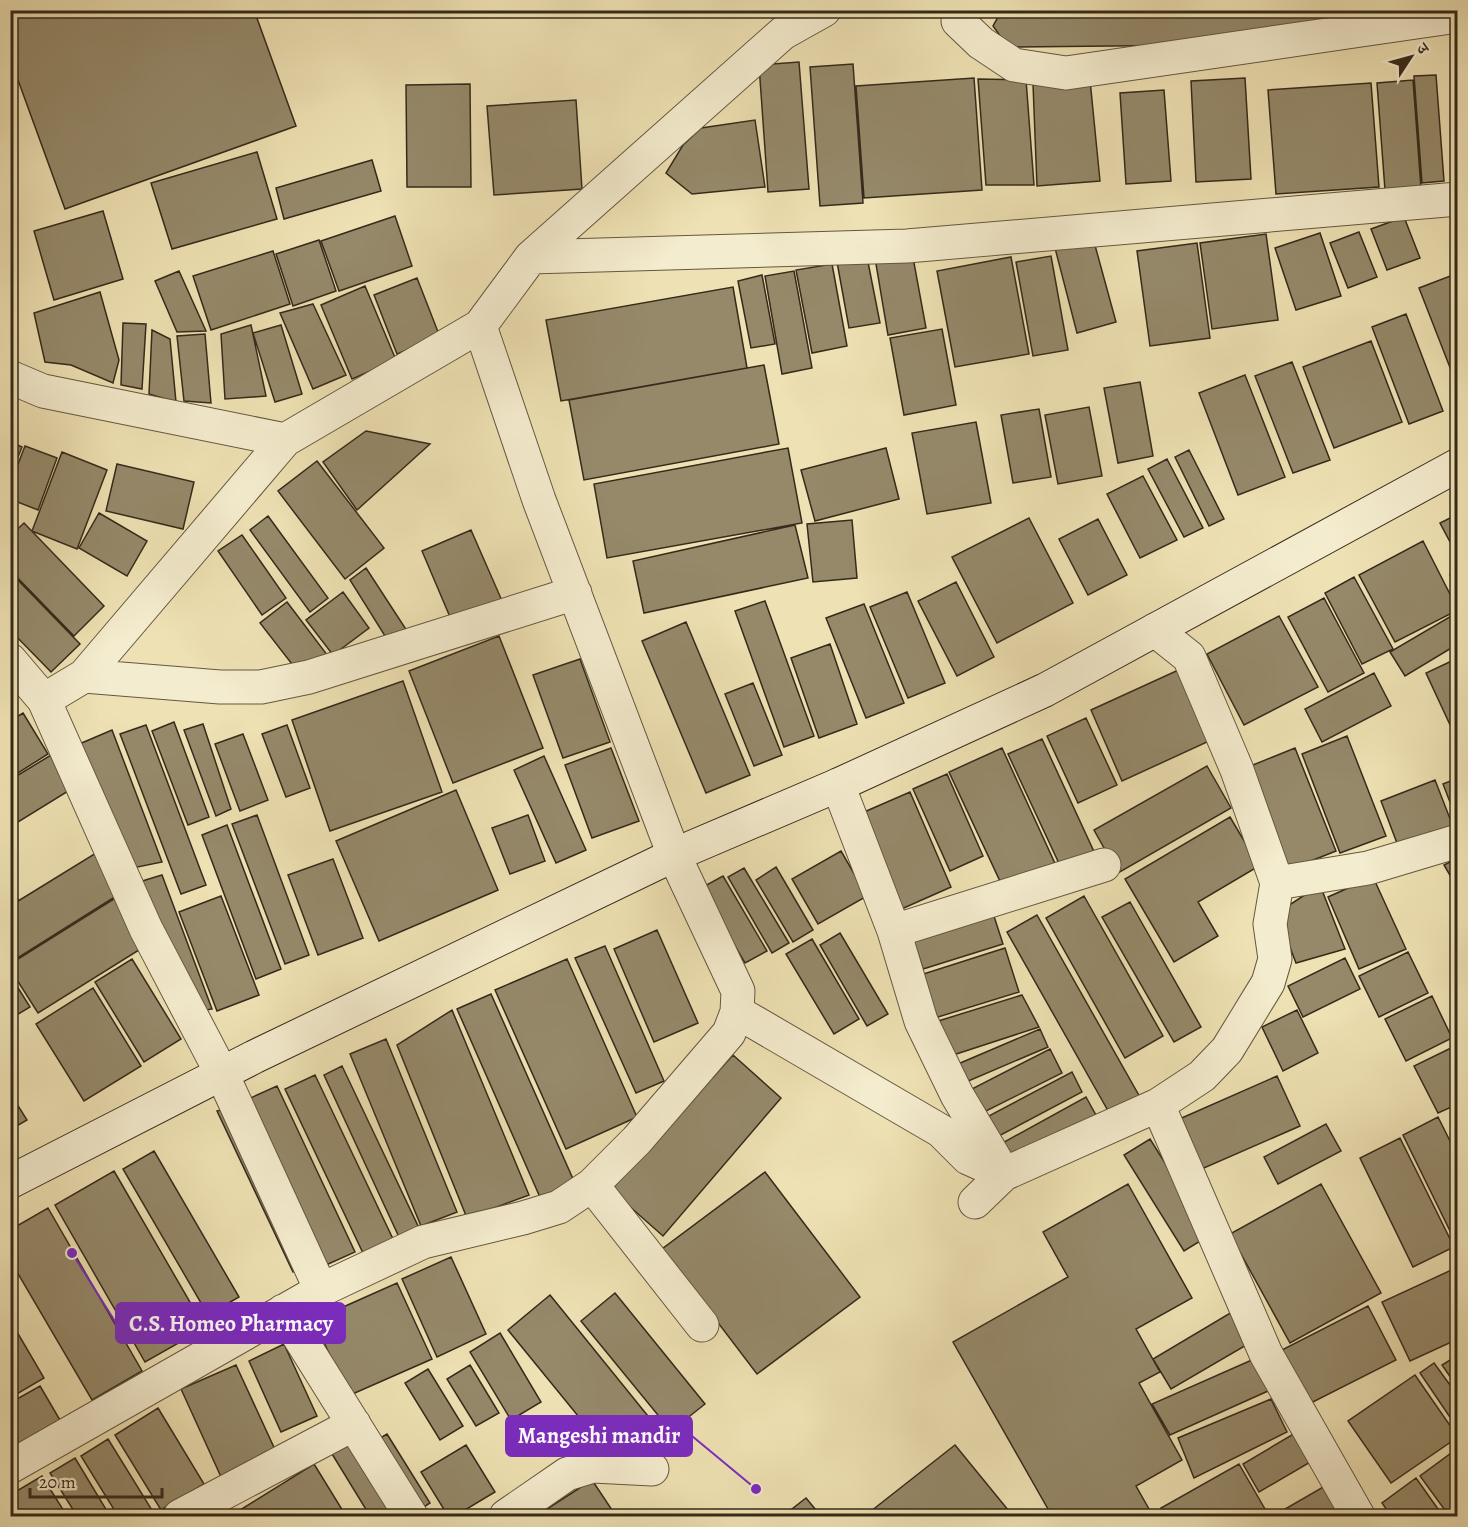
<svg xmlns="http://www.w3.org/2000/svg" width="1468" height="1527" viewBox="0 0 1468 1527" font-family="Alegreya,'Noto Serif Devanagari',serif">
	<rect width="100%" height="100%" fill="#eee1b3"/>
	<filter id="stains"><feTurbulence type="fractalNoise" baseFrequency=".00333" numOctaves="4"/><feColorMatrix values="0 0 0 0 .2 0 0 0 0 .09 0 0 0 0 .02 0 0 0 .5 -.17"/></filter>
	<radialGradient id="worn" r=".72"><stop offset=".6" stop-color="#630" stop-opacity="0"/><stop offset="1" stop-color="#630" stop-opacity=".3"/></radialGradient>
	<path fill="#95896a" stroke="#352a1b" stroke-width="1.5" d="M10,10H254L296,126L65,209L10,58Z
		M1002,10H1326L1329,21L1206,45L1008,47L993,26Z
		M799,62L809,189L768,192L759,65Z
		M853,64L863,203L820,206L810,67Z
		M1436,75L1444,181L1422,183L1414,76Z
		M974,78L982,190L864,198L856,86Z
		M1245,78L1251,179L1196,182L1191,81Z
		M978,79L1026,80L1034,185H986Z
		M1090,80L1100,181L1037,186L1033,84Z
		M1413,80L1421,188L1385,190L1377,83Z
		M1371,83L1379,187L1276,194L1268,90Z
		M470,84L471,187H407L406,85Z
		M1164,90L1171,181L1126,184L1120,93Z
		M576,100L582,189L494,195L487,106Z
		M755,120L765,187L692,194L666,173L683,145L701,128Z
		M257,152L277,219L172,249L151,183Z
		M372,160L381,191L284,219L276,188Z
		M103,211L123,279L54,300L34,231Z
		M395,216L412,266L339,291L321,241Z
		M1404,217L1420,258L1387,270L1371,229Z
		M1359,232L1377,277L1348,288L1330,243Z
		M1320,233L1341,296L1296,310L1275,248Z
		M1266,234L1278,320L1212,329L1200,243Z
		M1093,238L1116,322L1077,333L1055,248Z
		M319,240L336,291L293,306L276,254Z
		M1197,243L1210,338L1150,346L1137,251Z
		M273,251L290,304L211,330L193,276Z
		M912,252L926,328L888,335L875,258Z
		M1051,256L1068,350L1033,356L1016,262Z
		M867,257L880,323L849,328L837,262Z
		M1011,257L1029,354L955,367L937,271Z
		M832,264L847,346L812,353L796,270Z
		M179,271L206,331L177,332L155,281Z
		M794,271L812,368L782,374L765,276Z
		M1458,273V388L1419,288Z
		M762,275L775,344L751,348L738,281Z
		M417,278L440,337L397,354L374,295Z
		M365,286L396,360L352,379L321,305Z
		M733,287L747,368L561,401L546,320Z
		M100,292L119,360L113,383L71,365L45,362L34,313Z
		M313,304L346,375L313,389L280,313Z
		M1406,314L1443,411L1409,424L1372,327Z
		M123,323L146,324L142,389L121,385Z
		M251,325L266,396L225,399L221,334Z
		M281,325L302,394L275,402L253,333Z
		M942,329L956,405L904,415L890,338Z
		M152,330L170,339L176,402L149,394Z
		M205,334L211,403L184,401L177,336Z
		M1371,341L1402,422L1334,448L1303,367Z
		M1292,362L1330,460L1293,473L1255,376Z
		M764,365L779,444L584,480L569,400Z
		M1245,375L1285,477L1238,495L1199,393Z
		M1140,382L1153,456L1118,463L1104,388Z
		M1089,407L1102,476L1058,484L1045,415Z
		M1039,409L1051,477L1013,483L1001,415Z
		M976,422L991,503L927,514L912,433Z
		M366,431L430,444L357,510L323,462Z
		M10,442L22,447L10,477Z
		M25,446L57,458L38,510L10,499V485Z
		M788,448L802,523L607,558L594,484Z
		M886,448L899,499L815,521L801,470Z
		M1189,450L1224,519L1209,526L1175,457Z
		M62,452L107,470L77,549L32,531Z
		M1167,459L1203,528L1184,537L1148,469Z
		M317,461L384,548L345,579L278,491Z
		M117,464L194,482L183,529L106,511Z
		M1143,476L1177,540L1140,558L1107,494Z
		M99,513L147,541L127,576L79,548Z
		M1458,514V557L1440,523Z
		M268,516L328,598L310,612L250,530Z
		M1029,518L1073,603L997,643L952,557Z
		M1098,519L1127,575L1088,595L1059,539Z
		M852,520L857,578L813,582L807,524Z
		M24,523L104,606L74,636L10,570V536Z
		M795,525L808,578L644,613L633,561Z
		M471,530L503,603L453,624L422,551Z
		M242,535L286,598L262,615L218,551Z
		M1423,541L1458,610L1395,642L1359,575Z
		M366,568L409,634L390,644L350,580Z
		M1458,571V590L1450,575Z
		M10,572L80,644L51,672L10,630Z
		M1354,577L1393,649L1362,664L1325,593Z
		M956,582L994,657L957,676L918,601Z
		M343,592L369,628L333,655L306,620Z
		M907,592L945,683L908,698L870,607Z
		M1324,598L1364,673L1328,692L1288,617Z
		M765,601L814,736L784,747L735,611Z
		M287,602L328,656L302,677L260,623Z
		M864,604L904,703L866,718L826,618Z
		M1458,612V644L1405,676L1390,652Z
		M1279,616L1318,687L1244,725L1207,654Z
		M686,622L750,775L706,793L642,641Z
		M499,636L543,748L453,783L409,671Z
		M830,644L857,724L819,738L791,658Z
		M1458,658V742L1426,673Z
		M580,659L610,742L563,758L533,675Z
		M1185,667L1218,737L1122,781L1091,710Z
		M1374,673L1391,706L1322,742L1305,709Z
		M403,681L442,792L330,831L292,720Z
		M753,683L782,755L754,766L725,694Z
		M23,713L48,754L10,778V721Z
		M1086,718L1117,785L1078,803L1047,736Z
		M174,722L209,817L188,825L152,731Z
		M203,724L231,809L216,816L184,730Z
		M146,725L206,885L181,894L120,734Z
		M287,725L310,788L286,797L262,734Z
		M112,730L162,862L128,869L77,745Z
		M243,734L268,800L240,811L215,744Z
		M1347,736L1386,836L1340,853L1302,754Z
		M1042,739L1096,856L1063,872L1008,754Z
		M611,748L639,821L592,838L565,765Z
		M1002,748L1058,870L1006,894L949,772Z
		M1295,748L1336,851L1288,870L1248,767Z
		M56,752L78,785L10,827V780Z
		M544,756L586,850L556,863L514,770Z
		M1207,766L1231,808L1118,873L1094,830Z
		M947,774L983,856L950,871L913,789Z
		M1458,778V823L1443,784Z
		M1435,780L1454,829L1400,851L1381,801Z
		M456,790L498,890L379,941L336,841Z
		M910,792L951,887L897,911L855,816Z
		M257,815L309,955L285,964L232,824Z
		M528,815L545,861L510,874L492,828Z
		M1230,817L1259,866L1198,902L1218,936L1174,962L1125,879Z
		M227,825L281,969L256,979L202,835Z
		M841,851L867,896L818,924L792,879Z
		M96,853L121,893L16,959L10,949V906Z
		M1458,858V889L1444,865Z
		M333,859L363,938L318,955L288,875Z
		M776,867L813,930L793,942L756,880Z
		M744,868L789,943L772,953L728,877Z
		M162,875L212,1009L200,1011L139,882Z
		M723,876L767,951L745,963L701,888Z
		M1373,877L1406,949L1359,969L1328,897Z
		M1320,885L1345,949L1296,963L1277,913Z
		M10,887L18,899L10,904Z
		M221,896L259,995L217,1011L179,912Z
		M1084,896L1163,1036L1125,1058L1046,918Z
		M117,897L147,945L38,1013L10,969V964Z
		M1130,902L1201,1027L1174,1042L1102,917Z
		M991,907L1003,944L923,969L911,932Z
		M1037,915L1141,1099L1111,1116L1007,932Z
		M657,930L698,1023L654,1042L614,949Z
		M840,933L888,1014L867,1026L820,945Z
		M812,939L859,1019L834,1034L786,954Z
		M605,946L664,1081L636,1093L575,958Z
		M1005,948L1019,992L925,1021L911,978Z
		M1408,952L1428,993L1379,1017L1359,976Z
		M1345,958L1360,989L1303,1017L1288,986Z
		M132,959L181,1039L144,1062L95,982Z
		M567,959L637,1117L566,1149L495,990Z
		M10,975L30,1007L10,1019Z
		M93,988L141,1066L84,1101L36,1024Z
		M491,994L577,1188L543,1204L457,1009Z
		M1022,995L1039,1027L947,1057L935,1022Z
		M1432,996L1452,1038L1406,1061L1385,1019Z
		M452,1010L529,1195L467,1218L397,1045Z
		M1297,1010L1318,1053L1283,1071L1262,1027Z
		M1040,1029L1048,1047L966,1082L958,1064Z
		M386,1039L457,1212L421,1226L350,1054Z
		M1455,1046L1458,1051V1104L1438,1113L1414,1066Z
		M1050,1049L1062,1073L978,1115L966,1092Z
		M733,1055L781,1098L663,1236L611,1190Z
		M342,1066L419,1228L399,1237L324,1075Z
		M1072,1072L1082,1092L995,1138L985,1118Z
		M315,1075L393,1239L363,1253L285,1089Z
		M1277,1076L1300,1126L1197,1171L1175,1121Z
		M277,1086L355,1252L324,1266L246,1100Z
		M10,1093L27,1120L10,1130Z
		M1086,1097L1097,1117L1008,1166L997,1146Z
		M229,1108L303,1266L293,1272L217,1111Z
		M1458,1112V1126L1451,1115Z
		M1438,1117L1458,1157V1235L1453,1237L1403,1135Z
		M1326,1124L1341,1151L1278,1184L1264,1157Z
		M1400,1138L1454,1247L1413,1267L1360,1158Z
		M1150,1139L1210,1235L1184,1251L1124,1155Z
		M154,1151L239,1297L208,1315L123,1169Z
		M114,1171L205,1328L145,1362L55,1205Z
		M765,1172L860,1297L757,1374L662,1249Z
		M1128,1184L1192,1298L1136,1329L1160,1372L1139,1383L1182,1460L1136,1486L1153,1516H1052L953,1342L1068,1277L1043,1232Z
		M1321,1184L1381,1293L1290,1343L1230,1234Z
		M48,1208L142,1371L92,1400L10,1260V1230Z
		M451,1257L486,1334L437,1357L402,1279Z
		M1458,1267V1339L1410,1361L1382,1302Z
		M397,1283L432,1359L348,1396L314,1320Z
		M615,1293L705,1404L671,1431L581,1321Z
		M550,1295L660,1431L618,1465L508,1330Z
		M1368,1306L1396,1360L1299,1409L1272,1355Z
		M1237,1309L1255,1340L1171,1389L1153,1359Z
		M10,1320L44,1378L10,1398Z
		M500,1333L541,1402L511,1420L470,1352Z
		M284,1344L317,1416L281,1432L249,1361Z
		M1455,1357L1458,1360V1388L1442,1365Z
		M1254,1359L1268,1391L1170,1435L1152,1404Z
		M1434,1363L1458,1396V1429L1420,1373Z
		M236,1365L277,1454L222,1479L181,1389Z
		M470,1365L499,1413L476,1426L447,1379Z
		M428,1369L463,1426L440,1440L405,1383Z
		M1415,1375L1458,1437L1391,1483L1348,1421Z
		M40,1386L67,1432L19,1460L10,1445V1403Z
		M1271,1399L1287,1432L1194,1478L1178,1438Z
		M158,1408L204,1484L161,1510L115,1435Z
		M1302,1429L1319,1457L1259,1492L1243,1464Z
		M355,1434L405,1516H370L329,1449Z
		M387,1434L430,1503L413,1514L370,1444Z
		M108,1439L155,1515L152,1516H118L81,1456Z
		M466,1445L495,1492L455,1516H448L421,1472Z
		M955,1445L1013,1516H867L866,1515Z
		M1458,1448V1505L1447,1513L1420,1476Z
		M75,1458L110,1516H77L50,1473Z
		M314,1464L346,1516H233L232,1515Z
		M1239,1464L1269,1516H1166L1161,1508Z
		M42,1476L67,1516H21L10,1495Z
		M1416,1478L1443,1516H1391L1382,1503Z
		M592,1480L616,1516H536Z
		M1330,1483L1345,1516H1273Z
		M806,1498L821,1516H783Z"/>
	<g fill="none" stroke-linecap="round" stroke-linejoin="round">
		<defs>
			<path id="street" d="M1361,10L1368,29L1458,16
				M958,21L981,43L1014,65L1066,73L1368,29
				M531,257L907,246L1458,199
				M10,377L43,391L285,440
				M1155,630L1189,657L1237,770L1277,883L1368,868L1458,841
				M10,660L44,700L146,929L222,1074L321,1290
				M84,676L220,687H261L309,677L575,593
				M44,700L84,676L285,440L480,326L531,257L783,33L824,10
				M838,785L894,931L921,1021L957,1095L1004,1174L975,1202
				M894,931L1104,865
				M737,1012L941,1131L968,1158L1004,1174L1158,1105L1202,1076L1227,1050L1268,983L1275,959L1270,924L1277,883
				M1158,1105L1266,1354L1358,1516
				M592,1185L702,1325
				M283,1311L411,1516
				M10,1467L321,1290L423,1242L523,1218L559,1207L592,1185L637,1140L729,1033L737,1012L738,991L674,855L539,500L480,326
				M180,1516L354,1424
				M506,1516L567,1474L593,1466L652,1469"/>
			<path id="secondary" d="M10,1182L254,1057L674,855L838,785L1045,690L1458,465"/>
		</defs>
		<use href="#street" stroke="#635841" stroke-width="35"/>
		<use href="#secondary" stroke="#352a1b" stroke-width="35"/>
		<use href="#street" stroke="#f4ecce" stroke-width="33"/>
		<use href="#secondary" stroke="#f4ecce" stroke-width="33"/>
	</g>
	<path fill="none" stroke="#7b2cbf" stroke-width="2" d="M72 1253L116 1323M756 1489L692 1436"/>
	<g fill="#7b2cbf" stroke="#f4ecce" stroke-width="2">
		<circle cx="72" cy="1253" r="6"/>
		<circle cx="756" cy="1489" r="6"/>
	</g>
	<g fill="#7b2cbf" stroke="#7b2cbf" stroke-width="2">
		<rect x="116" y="1303" width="229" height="40" rx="6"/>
		<rect x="506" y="1416" width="186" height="40" rx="6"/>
	</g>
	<g font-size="22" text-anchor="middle" font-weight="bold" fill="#fff">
		<text x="231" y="1331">C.S. Homeo Pharmacy</text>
		<text x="599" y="1443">Mangeshi mandir</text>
	</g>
	<rect width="1468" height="1527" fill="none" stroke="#eee1b3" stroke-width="36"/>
	<rect x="12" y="12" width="1444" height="1503" fill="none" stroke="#352a1b" stroke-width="3"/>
	<rect x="18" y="18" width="1432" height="1491" fill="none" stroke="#352a1b" stroke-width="1.5"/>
	<g transform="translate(1411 57) rotate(54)" stroke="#f4ecce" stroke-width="4.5" paint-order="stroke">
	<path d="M0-4.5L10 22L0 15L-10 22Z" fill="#352a1b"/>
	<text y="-9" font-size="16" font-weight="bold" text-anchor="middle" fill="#352a1b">उ</text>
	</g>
	<path d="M30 1488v9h132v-9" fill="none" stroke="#352a1b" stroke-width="3"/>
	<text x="39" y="1488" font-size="18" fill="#352a1b" stroke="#f4ecce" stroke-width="4.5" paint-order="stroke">20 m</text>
	<rect width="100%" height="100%" filter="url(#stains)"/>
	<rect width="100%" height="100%" fill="url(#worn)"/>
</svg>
